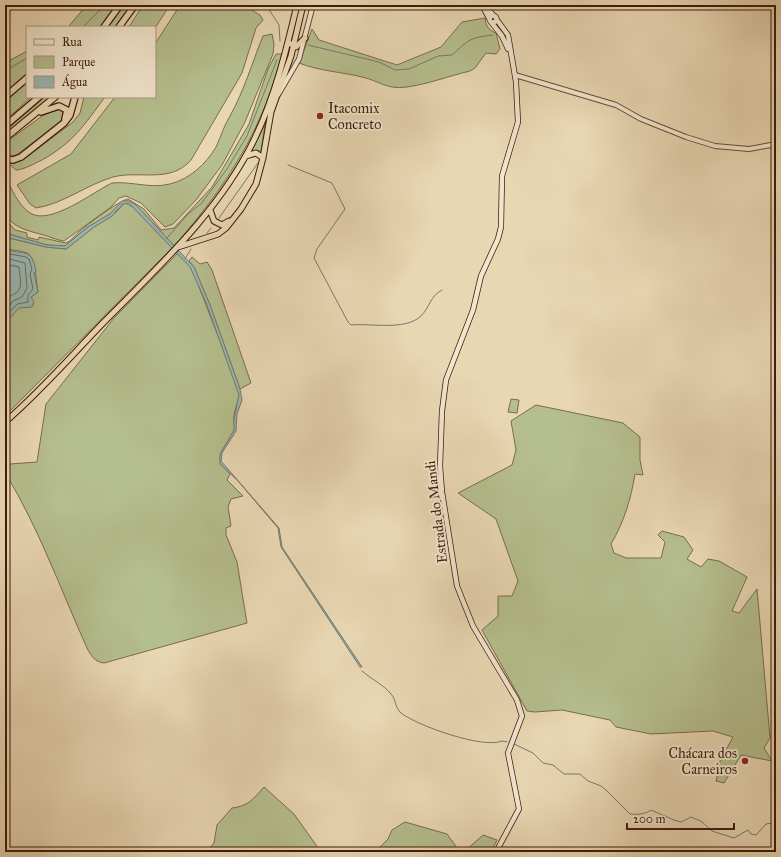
<svg xmlns="http://www.w3.org/2000/svg" width="781" height="857" viewBox="0 0 781 857" font-family="'IM FELL Great Primer',serif">
	<rect width="100%" height="100%" fill="#e9d7b3"/>
	<filter id="stains"><feTurbulence type="fractalNoise" baseFrequency=".005" numOctaves="4"/><feColorMatrix values="0 0 0 0 .2 0 0 0 0 .09 0 0 0 0 .02 0 0 0 .5 -.17"/></filter>
	<radialGradient id="worn" r=".72"><stop offset=".6" stop-color="#630" stop-opacity="0"/><stop offset="1" stop-color="#630" stop-opacity=".3"/></radialGradient>
	<path fill="#b5be8d" stroke="#7a6c4c" d="M87,5H118L101,27H68Z
		M124,5H134L117,27H108Z
		M143,5H170L155,28L129,27Z
		M180,5H243L260,15L263,20L256,28L242,73L191,160C170,184 140,170 113,177C86,185 63,204 36,208L30,204L17,185L71,154L115,97H155V44Z
		M485,18C486,26 488,30 496,33L500,49L496,54L486,53L475,68L470,71C449,76 428,84 407,87C386,90 380,81 362,77C342,72 319,71 299,63L312,29L319,40L397,65L441,47L462,22Z
		M272,34L274,44L273,54L245,122L222,165L196,200L173,224L165,227L141,203L126,196L119,198L111,207L64,241C56,240 48,236 40,234C0,224 5,215 5,177C12,189 18,205 30,213C50,226 93,192 112,183C132,181 150,189 170,184C190,179 206,164 216,147C221,137 224,125 230,116C244,91 252,63 263,36Z
		M27,51V77L5,95V63Z
		M276,54H282C263,130 226,187 174,246L136,205L126,201L110,214L88,227L65,246L47,245L5,233V219L15,230L27,233V237L38,240L39,237L66,243C71,241 75,235 80,231C88,224 120,200 128,199L144,209L161,230L174,228L212,187L249,124L268,69Z
		M27,81V97H31L5,121V100Z
		M45,97H52L5,136V131Z
		M84,97H105C84,125 74,142 42,160C33,164 26,169 16,170L9,164H5L20,161L28,156L73,122L80,113Z
		M59,108L64,114L61,121L18,154L13,156H5V143L42,116Z
		M266,118L261,151H251Z
		M125,203L133,207L172,248L5,416V321H7L19,307H28L31,297L38,292C36,282 36,257 27,253C20,250 11,251 5,248V237L46,247L66,249L94,227L112,216Z
		M178,253L190,266L194,274L239,390C240,401 234,408 234,418C233,422 236,427 234,431C226,449 210,456 230,474L227,480L243,496L231,499L228,507L231,526L226,528V535L237,562L247,623L104,663C95,662 91,656 87,648C61,590 39,529 6,474L10,464L37,462L46,404L114,318Z
		M192,257L200,264L207,262L212,270L251,383L240,389L210,305L194,267L189,261Z
		M511,399L519,400L517,413L508,412Z
		M536,405L623,423L640,437V460L643,475L635,474C631,499 624,522 611,544L614,553L626,558H661L665,542L658,535L662,531L684,537L693,550L687,559L701,567L708,559L719,561L747,577L732,611L739,613L757,589L770,738L764,748L772,761L741,755L724,783L716,781L720,761L733,737L713,731L651,734L616,727L610,720L562,710L535,712L527,711L482,630L498,616V596H512L518,581L496,519L458,493L512,465L516,450L511,421Z
		M264,787L294,814L321,852H206L214,843L217,825L232,808C249,806 253,799 264,787Z
		M405,822L447,834L460,852H397L396,850H377L388,839L392,830Z
		M483,835L497,840L491,852H464Z"/>
	<path fill="#99b8b4" stroke="#757970" d="M122,201H129L136,205L194,267L210,305L240,389L242,400L237,414L236,431L222,453L221,461L279,528L282,547L362,667H360L281,547L278,528L238,481L220,464V454L234,430V419L239,395L206,302L190,267L129,203L122,204L112,216L94,227L66,249L46,247L5,237V233L47,245L65,246L88,227L110,214Z
		M5,248C22,257 31,245 36,271L34,273L38,292L31,297L34,302L32,307L19,308L7,321H5Z"/>
	<g fill="none" stroke-linecap="round" stroke-linejoin="round">
		<path stroke="#6c6a60" stroke-width="1" d="M5,253L26,257L29,259L32,269L30,274L33,289L28,295V302L17,304L5,317
			M5,258L25,263L27,288L22,297L13,301L5,311
			M5,264L19,267C19,275 24,288 16,293C11,296 8,297 5,301"/>
		<path stroke="#757970" stroke-width="1" d="M266,5L279,25L280,41
			M83,27L105,5
			M308,45L379,62L395,70L409,69L438,56L452,55C470,39 469,38 493,35
			M5,71L27,58
			M288,165L332,183L345,209L317,249L314,258L348,322L351,325C371,323 405,331 421,316C430,307 430,296 442,290
			M219,218L258,163
			M207,233L211,228
			M166,239L189,213L201,204L227,169L247,136L277,60
			M185,259L191,249
			M362,671C371,679 384,685 391,694C396,699 395,708 401,713C418,726 483,749 502,741L507,742
			M514,744L533,753L543,763L553,765L564,774H580L588,781L601,786L607,791L630,814C636,815 646,814 651,810L674,820L681,822L691,817L701,821L712,831L734,838L748,830L751,834L756,835L766,824L772,823L776,826"/>
		<defs>
			<path id="tertiary" d="M515,75L616,105L641,119L686,137L715,146L749,149L776,144
				M278,95L299,59L313,5"/>
			<path id="secondary" d="M482,5L490,20
				M484,5L494,16
				M489.5 19a3.5 3.5 0 1 1 7 0a3.5 3.5 0 1 1-7 0Z
				M491,22L502,36L508,49
				M496,852L519,809L508,753L522,716L517,700L473,626L457,586L442,492L440,466L442,411L446,380L473,310L481,276L498,239L501,227L502,176L518,122L516,82L508,35L497,20"/>
			<path id="trunk" d="M291,44L296,47L305,38
				M246,156L256,153L263,158
				M210,210L214,221L222,225L229,221
				M178,247L218,234L226,228L241,209L256,184L263,158L271,112L291,56L303,5
				M5,422C40,392 71,356 103,323C158,267 219,212 254,140C275,97 286,51 297,5"/>
			<path id="motorway" d="M104,27L120,5
				M119,27L135,5
				M5,97L27,78
				M41,112L59,106L67,110L65,119
				M5,126L39,97
				M5,138L55,97
				M5,159L13,160L21,157L64,123L70,115L75,97"/>
		</defs>
		<use href="#tertiary" stroke="#694a35" stroke-width="6"/>
		<use href="#secondary" stroke="#3e1b0b" stroke-width="6"/>
		<use href="#trunk" stroke="#3e1b0b" stroke-width="7"/>
		<use href="#motorway" stroke="#3e1b0b" stroke-width="8"/>
		<use href="#tertiary" stroke="#f1e5ce" stroke-width="4"/>
		<use href="#secondary" stroke="#f1e5ce" stroke-width="4.5"/>
		<use href="#trunk" stroke="#e9d7b3" stroke-width="5"/>
		<use href="#motorway" stroke="#e9d7b3" stroke-width="5.5"/>
	</g>
	<g fill="#8f2418" stroke="#f1e5ce" stroke-width="1.5">
		<circle cx="320" cy="116" r="4"/>
		<circle cx="745" cy="761" r="4"/>
	</g>
	<g text-anchor="middle" stroke-width="4" stroke-linejoin="round" paint-order="stroke">
		<g font-size="14" fill="#3e1b0b" stroke="#f1e5ce" text-anchor="start">
			<text x="328" y="113">Itacomix<tspan x="328" dy="16">Concreto</tspan></text>
			<text x="737" y="758" text-anchor="end">Chácara dos<tspan x="737" dy="16">Carneiros</tspan></text>
		</g>
		<g font-size="14" fill="#3e1b0b" stroke="#f1e5ce">
			<text transform="translate(436 512) rotate(-97)" y="5">Estrada do Mandi</text>
		</g>
	</g>
	<rect width="781" height="857" fill="none" stroke="#e9d7b3" stroke-width="20"/>
	<rect x="6" y="6" width="769" height="845" fill="none" stroke="#3e1b0b" stroke-width="2"/>
	<rect x="10" y="10" width="761" height="837" fill="none" stroke="#3e1b0b"/>
	<rect x="26" y="26" width="130" height="72" fill="#f1e5ce" stroke="#a99480"/>
	<rect x="34" y="39" width="20" height="6" fill="#f1e5ce" stroke="#a99480"/>
	<text x="62" y="46" font-size="12" fill="#3e1b0b">Rua</text>
	<rect x="34" y="56" width="20" height="12" fill="#b5be8d" stroke="#a99480"/>
	<text x="62" y="66" font-size="12" fill="#3e1b0b">Parque</text>
	<rect x="34" y="76" width="20" height="12" fill="#99b8b4" stroke="#a99480"/>
	<text x="62" y="86" font-size="12" fill="#3e1b0b">Água</text>
	<path d="M627 823v6h107v-6" fill="none" stroke="#3e1b0b" stroke-width="2"/>
	<text x="633" y="823" font-size="12" fill="#3e1b0b" stroke="#f1e5ce" stroke-width="3" paint-order="stroke">200 m</text>
	<rect width="100%" height="100%" filter="url(#stains)"/>
	<rect width="100%" height="100%" fill="url(#worn)"/>
</svg>
